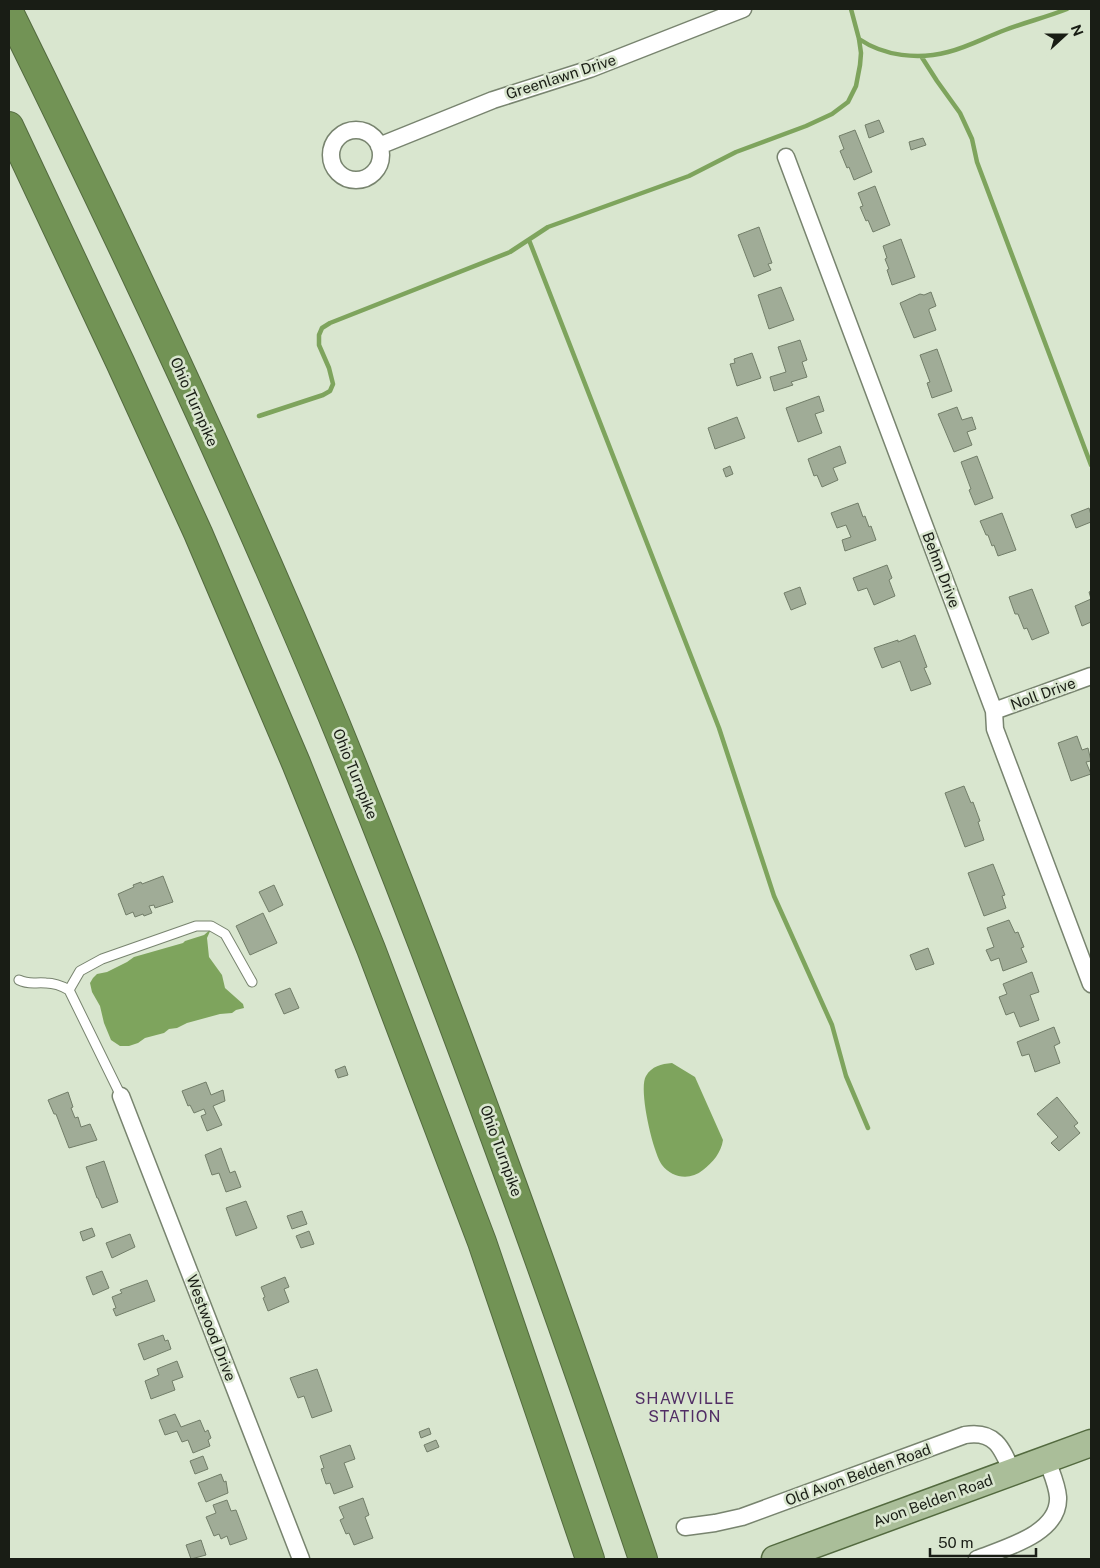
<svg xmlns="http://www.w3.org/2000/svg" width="1100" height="1568" viewBox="0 0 1100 1568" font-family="'Public Sans',sans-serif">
	<rect width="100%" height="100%" fill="#d9e6cf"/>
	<path fill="#7ea45d" d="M211,929L207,938L209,957L222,975L225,988L243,1004L244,1008L236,1010L232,1013L220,1014L187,1023L177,1028L169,1029L164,1033L145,1038L138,1043L129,1046H120L111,1040L104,1023L100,1006L92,992L90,983L93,978L97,974L107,972L127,962L134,957L183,943L185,941L204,935Z
		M672,1063L695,1077L723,1140C721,1153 713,1162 703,1170C690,1181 672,1178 662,1165C653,1153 638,1089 646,1076C652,1066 661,1064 672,1063Z"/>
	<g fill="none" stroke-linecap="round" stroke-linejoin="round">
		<path stroke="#7ea45d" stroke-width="4.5" d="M859,39C884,56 918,60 948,52C968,47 986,37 1005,30C1026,22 1047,17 1067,9
			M921,56L937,81L960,113L972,139L977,162L1091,465
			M529,240L719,728L774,896L832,1025L846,1076L868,1128
			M259,416L323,395L330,391L333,384L329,368L319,345V335L322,328L330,323L510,252L548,227L689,176L736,152L806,126L832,114L848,102L856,86L860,65L861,53L859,39L851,9"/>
	</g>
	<path fill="#a0ac97" stroke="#727e69" d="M879,120L884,132L869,138L865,125Z
		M855,130L872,172L854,180L849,167L847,168L840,151L844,149L839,136Z
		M923,138L926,145L911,150L909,142Z
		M875,186L890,225L873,232L868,220L866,221L860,207L863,206L858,193Z
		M759,227L772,263L768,264L771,270L754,277L738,235Z
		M901,239L915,277L892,285L887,270L889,269L885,259L887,258L883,246Z
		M781,287L794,320L769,329L758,295Z
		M931,292L936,306L929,309V311L936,330L914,338L900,303L920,294L924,295Z
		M800,340L807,360L802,362L807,377L791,382L793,385L774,391L770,377L786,372L778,347Z
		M937,349L952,391L932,398L927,383L930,382L920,355Z
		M752,353L761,378L737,386L730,364L735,363L734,359Z
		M819,396L824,411L815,414L822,433L798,442L786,408Z
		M957,407L962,420L972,417L976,429L967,432L972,445L954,452L938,414Z
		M737,417L745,438L715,449L708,428Z
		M840,446L846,463L833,468L838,480L822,487L817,475L814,476L808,459Z
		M977,456L993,498L975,505L969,490L971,489L961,462Z
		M730,466L733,474L726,477L723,469Z
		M858,503L863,517L865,516L869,527L871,526L876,540L845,551L842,540L851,537L846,525L837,528L831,513Z
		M1089,508L1091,515V522L1076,528L1071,515Z
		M1002,513L1016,550L998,556L994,545L992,546L988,535H986L980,521Z
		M887,565L892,578L889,580L895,596L874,605L867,588L858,591L853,578Z
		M800,587L806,604L791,610L784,593Z
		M1032,589L1049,633L1032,640L1027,628L1024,629L1018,614H1015L1009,597Z
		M1091,591V622L1082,626L1075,606L1091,599L1089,592Z
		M915,635L927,667L924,668L931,684L911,691L900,661L882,668L874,648L898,640V642Z
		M1077,736L1082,750L1088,748L1091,761L1086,762L1091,774L1071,781L1058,743Z
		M964,786L971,803L973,802L980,821L978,822L984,840L965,847L945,793Z
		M993,864L1005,895L1002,896L1006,908L984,916L968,873Z
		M163,876L173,902L155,908L154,905L149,906L152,913L144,916L143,914L135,917L133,912L126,915L118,894L134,887L133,885L141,882L142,884Z
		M274,885L283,905L269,912L259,892Z
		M263,913L277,943L250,955L236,926Z
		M1009,920L1015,933L1018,932L1024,947L1021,948L1027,962L1003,971L999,958L991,961L986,950L994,947L987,928Z
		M928,948L934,964L916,970L910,955Z
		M1032,972L1039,992L1030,995L1039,1020L1020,1027L1014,1012L1006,1015L999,997L1007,994L1003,984Z
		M290,988L299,1008L284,1014L275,994Z
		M1054,1027L1060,1043L1054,1046L1060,1063L1035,1072L1029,1054L1022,1056L1017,1042Z
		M345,1066L348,1075L338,1078L335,1070Z
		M206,1082L211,1095L223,1090L225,1101L213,1106L222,1125L207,1131L201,1116L206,1114L204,1109L194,1113L190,1105L188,1106L182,1091Z
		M68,1092L73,1107L71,1108L75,1118L78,1117L81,1127L90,1124L97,1140L69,1148L56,1114H54L48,1100Z
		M1057,1097L1078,1123L1074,1126L1080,1133L1059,1151L1051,1143L1058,1137L1037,1114Z
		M221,1148L230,1173L235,1171L241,1187L226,1192L219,1173L212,1175L205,1155Z
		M104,1161L118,1202L102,1208L98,1198H97L86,1167Z
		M246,1201L257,1228L236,1236L226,1208Z
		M302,1211L307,1224L292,1229L287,1216Z
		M92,1228L95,1236L83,1241L80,1232Z
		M309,1231L314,1244L301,1248L296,1236Z
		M130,1234L135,1247L112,1258L106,1243Z
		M102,1271L109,1288L93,1295L86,1277Z
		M285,1277L289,1287L284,1289L289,1302L268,1311L263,1298L265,1297L261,1287Z
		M147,1280L155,1301L116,1316L113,1309L116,1308L112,1297L122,1293L120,1290Z
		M163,1335L165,1341L168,1340L171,1349L144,1360L138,1344Z
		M177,1361L183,1377L172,1381L175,1390L151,1399L145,1381L159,1375L157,1369Z
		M317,1369L332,1411L312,1418L304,1396L298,1398L290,1378Z
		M175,1414L181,1427L200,1420L205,1432L208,1430L211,1438L208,1440L210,1446L193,1453L188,1440L182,1442L177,1431L165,1435L159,1420Z
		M429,1428L431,1434L421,1438L419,1432Z
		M436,1440L439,1447L427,1452L424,1445Z
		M350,1445L355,1459L344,1463L353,1487L334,1494L330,1483L326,1484L321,1469L324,1468L320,1456Z
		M203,1456L208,1469L195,1474L190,1461Z
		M221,1474L224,1482L226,1481L228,1493L206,1502L198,1483Z
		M363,1498L369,1515L365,1517L373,1538L354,1545L349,1533L346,1534L340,1520L344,1518L339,1507Z
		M227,1500L231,1511L236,1510L247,1539L230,1545L227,1536L221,1539L219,1534L214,1536L206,1517L216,1513L213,1505Z
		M201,1540L206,1555L191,1559L186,1545Z"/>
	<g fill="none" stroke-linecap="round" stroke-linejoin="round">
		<defs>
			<path id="service" d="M19,980C29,985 35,982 46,983C54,983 62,986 69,990L121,1096
				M69,990L80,971L102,959L196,926H211L225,934L252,982"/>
			<path id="minor" d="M331 155a25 25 0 1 1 50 0a25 25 0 1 1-50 0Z
				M379,146L493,100L590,69L743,9
				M786,157L994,711L995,729L1091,984
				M994,711L1091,676
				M121,1096L301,1559
				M685,1527L715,1523L742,1517L965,1435C995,1430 1002,1448 1012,1472
				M977,1559C1004,1548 1060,1534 1058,1497C1057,1484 1051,1472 1047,1460"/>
			<path id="primary" d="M775,1559L1091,1443"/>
			<path id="motorway" d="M9,12C123,243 233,477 332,715C446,993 547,1275 643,1559
				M9,126L120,362L198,533L296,763L371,949L482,1242L590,1559"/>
		</defs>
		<use href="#service" stroke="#78846f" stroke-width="11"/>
		<use href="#minor" stroke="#78846f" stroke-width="19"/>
		<use href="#primary" stroke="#536a3f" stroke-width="29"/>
		<use href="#motorway" stroke="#536a3f" stroke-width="30"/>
		<use href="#service" stroke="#fff" stroke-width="9"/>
		<use href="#minor" stroke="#fff" stroke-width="16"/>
		<use href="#primary" stroke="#aabe99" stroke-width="26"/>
		<use href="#motorway" stroke="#729355" stroke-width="28"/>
	</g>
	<g text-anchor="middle" stroke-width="5" stroke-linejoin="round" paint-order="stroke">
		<g font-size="15" fill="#191d15" stroke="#d9e6cf">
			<text transform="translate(561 77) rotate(-18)" y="5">Greenlawn Drive</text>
			<text transform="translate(194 402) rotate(66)" y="5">Ohio Turnpike</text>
			<text transform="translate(941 570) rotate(69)" y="5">Behm Drive</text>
			<text transform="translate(1043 694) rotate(-20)" y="5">Noll Drive</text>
			<text transform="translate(355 774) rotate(68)" y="5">Ohio Turnpike</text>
			<text transform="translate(501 1151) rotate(70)" y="5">Ohio Turnpike</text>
			<text transform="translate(211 1328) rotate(69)" y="5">Westwood Drive</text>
			<text transform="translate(858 1475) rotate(-20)" y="5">Old Avon Belden Road</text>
			<text transform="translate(933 1501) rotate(-20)" y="5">Avon Belden Road</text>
		</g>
		<g font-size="16" letter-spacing="1" fill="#512d65" stroke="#d9e6cf">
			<text x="685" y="1404">SHAWVILLE<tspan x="685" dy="18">STATION</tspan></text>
		</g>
	</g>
	<rect width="1100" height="1568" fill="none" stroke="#191d15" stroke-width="20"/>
	<g transform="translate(1065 35) rotate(69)" stroke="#d9e6cf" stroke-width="4" paint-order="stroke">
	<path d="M0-4L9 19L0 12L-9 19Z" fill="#191d15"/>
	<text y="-8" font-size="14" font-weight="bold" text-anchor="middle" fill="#191d15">N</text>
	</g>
	<path d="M930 1548v8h106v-8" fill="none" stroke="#191d15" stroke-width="2.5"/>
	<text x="938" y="1548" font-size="15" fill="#191d15" stroke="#d9e6cf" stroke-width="4" paint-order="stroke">50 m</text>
</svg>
